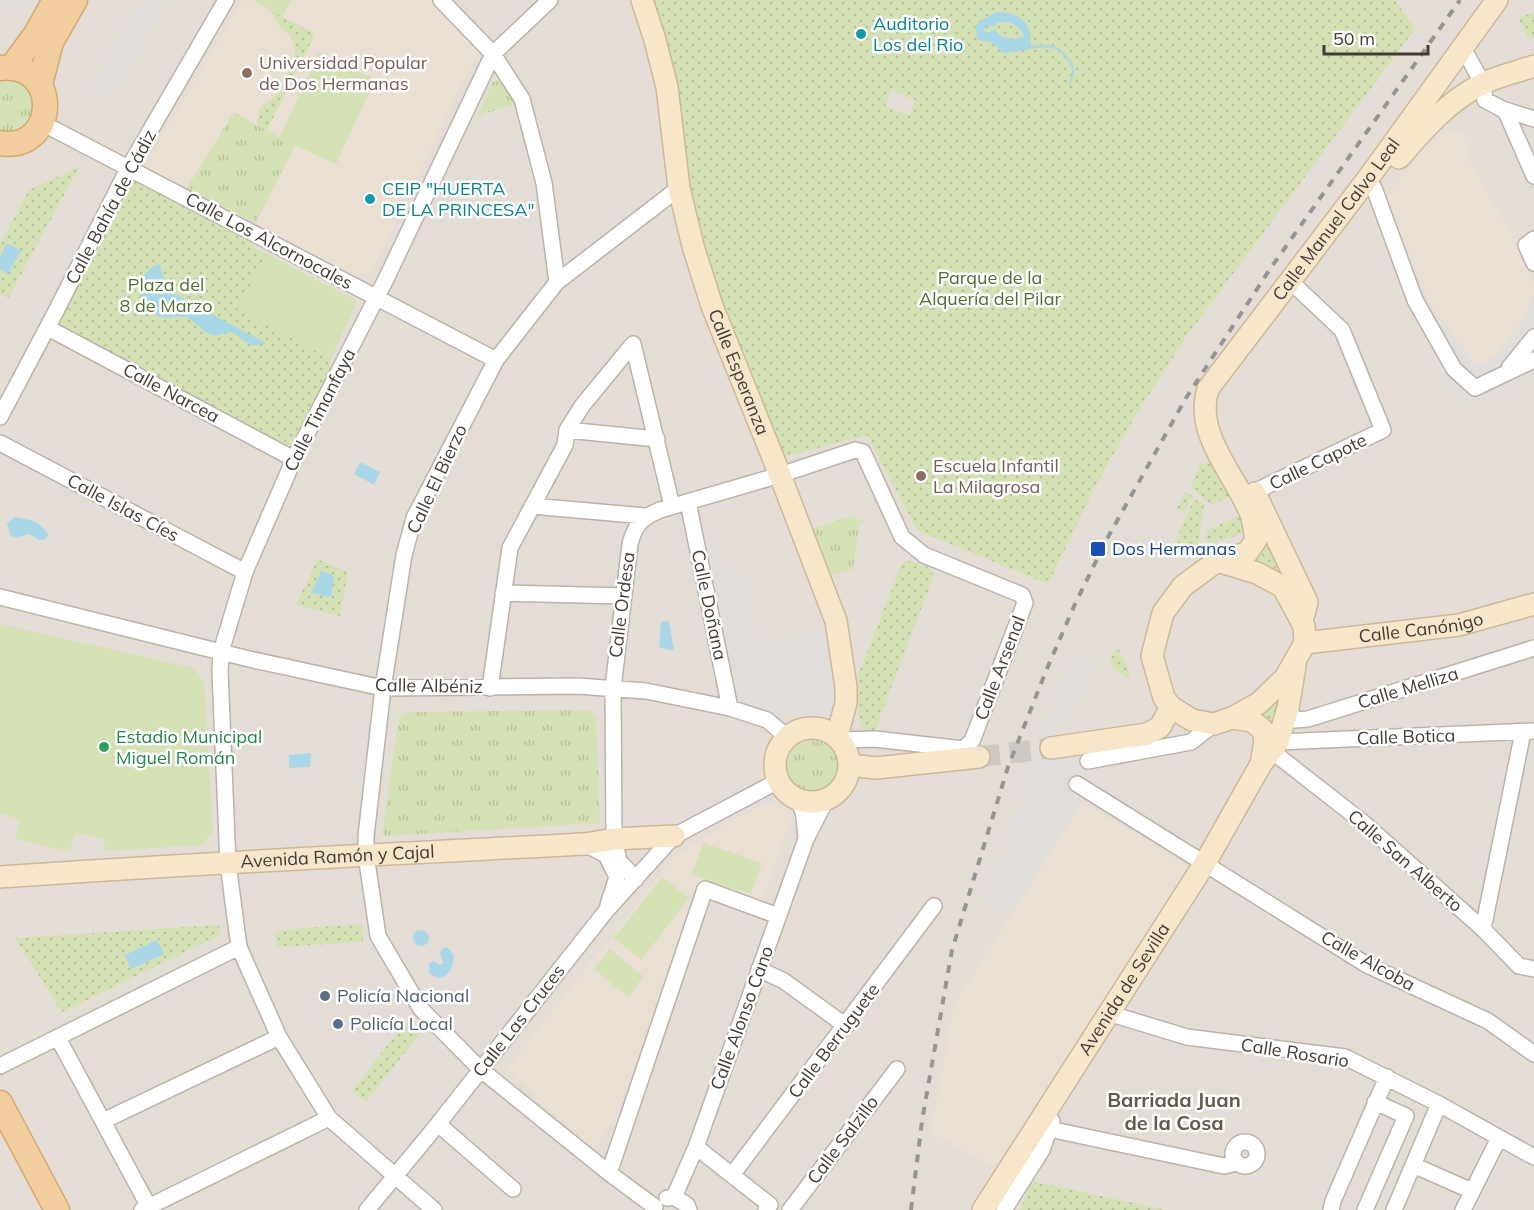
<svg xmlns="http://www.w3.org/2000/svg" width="1534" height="1210" viewBox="0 0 1534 1210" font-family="Mulish,sans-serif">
	<defs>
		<pattern id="grass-tufts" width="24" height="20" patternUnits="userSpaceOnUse" patternTransform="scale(1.5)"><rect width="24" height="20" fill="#d3e1b4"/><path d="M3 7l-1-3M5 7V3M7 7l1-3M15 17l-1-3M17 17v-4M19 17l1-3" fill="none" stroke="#b6c29b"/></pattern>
		<pattern id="park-dots" width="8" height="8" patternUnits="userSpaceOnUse" patternTransform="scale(1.5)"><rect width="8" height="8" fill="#d3e1b4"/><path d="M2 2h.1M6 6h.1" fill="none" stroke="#b6c29b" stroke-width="1.8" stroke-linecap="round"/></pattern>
	</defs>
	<rect width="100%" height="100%" fill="#f1ece7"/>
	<path fill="#e4ddd5" d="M0,0H1534V1210H0Z"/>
	<path fill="#e9dfd2" d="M243,0H431L479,48L472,66L455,97L372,271L354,275L255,223L295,146L235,112L187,188L144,166Z
		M1452,129L1465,136L1468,158L1523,255L1534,284V297L1525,317L1496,357L1492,356L1486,365L1477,366L1430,305L1385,198L1433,138Z
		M1082,802L1189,867L1000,1170L931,1133L954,1006Z
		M772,805L786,811L792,818L761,902L701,883L618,1113L593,1151L507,1069L673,858L728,822L761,806Z"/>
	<path fill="url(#grass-tufts)" d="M0,74L21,77L37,102L26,129L0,135Z
		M500,78L504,80L515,104L483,114L476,120L492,83Z
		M234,112L295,146L255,223L187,188Z
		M855,514L856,521L867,518L859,525L853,569L828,576L813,529Z
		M587,710L592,712L596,717L600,823L386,836L382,833L399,717L409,712Z
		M787 766a26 26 0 1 1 52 0a26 26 0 1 1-52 0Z"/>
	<path fill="url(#park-dots)" fill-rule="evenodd" d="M653,0H1395L1415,29L1186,337L1133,420L1096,485L1048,584L917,530L867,435L783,457L730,334L702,250L690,181L676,84ZM892,90L915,100L909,115L885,106Z
		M271,10L315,34L267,130L257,124C258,103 263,107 276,95C282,88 296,57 295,48C293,31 274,28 271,10Z
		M1534,12V38L1529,40L1518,18Z
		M80,166L8,298L0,294V244L29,190Z
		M136,171L258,236L253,247L267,254L238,309L331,359L329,364L340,369L294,459L48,328Z
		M1211,463L1221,465L1235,494L1212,505L1191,488L1200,464Z
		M1186,491L1193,497L1184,512L1177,508Z
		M1194,499L1204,504L1198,547L1170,552Z
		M1242,514L1247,529L1238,535L1208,544L1206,531Z
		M1261,531L1292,581L1247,562Z
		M317,559L348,572L340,616L296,605Z
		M910,561C921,563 929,564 934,575L876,728L872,731L861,728L860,724L857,697L858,675L902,563Z
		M1117,646L1130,673L1128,678L1115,671L1110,661Z
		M1286,695L1273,737L1253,713L1271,706Z
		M362,924L363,942L276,947L275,930Z
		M219,925L220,935L62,1012L15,938Z
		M406,1021L420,1034L366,1102L352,1091Z
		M1032,1181L1166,1210H1020Z"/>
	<path fill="#d3e1b4" d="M253,0H292L282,17Z
		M319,53L375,79L336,164L279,138Z
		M267,254L357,301L331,359L237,309Z
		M0,624L193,668L204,681L213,832L202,845L103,851L105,839L75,833L69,851L15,839L20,820L0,813Z
		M703,843L762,863L751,894L692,875Z
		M662,877L689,898L641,960L614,938Z
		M610,949L643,976L629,997L594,969Z"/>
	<path fill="#e0dddb" d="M0,0H31L22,16L0,4Z
		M142,0H168L110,102L101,96L98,78Z
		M1502,109L1525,116L1534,155V200L1511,152L1517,147Z
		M1384,192L1430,305L1477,366L1486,365L1492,356H1496L1525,317L1534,297V375L1523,382L1457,406L1371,208Z
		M724,542L725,574L751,576V645L831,627L837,700L824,715L813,718L740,701L709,543Z
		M1073,656H1088L1097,662L1080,699L1052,737L1041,761L1094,755L1084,779L1082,802L1016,907L996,912L993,907L982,910L1029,781L1028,765Z"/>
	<path fill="#aad7e7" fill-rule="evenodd" d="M996,12C1018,11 1034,23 1030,46C1037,46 1043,44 1050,45C1060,46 1072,59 1074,69C1075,75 1071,82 1069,88C1069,81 1072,76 1072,69C1071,65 1068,61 1065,57C1053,38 1023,53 1003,53L991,42L978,40L975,27L982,20ZM1005,21C1012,23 1022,28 1024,36C1013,41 1000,39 995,29L988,33L984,31L986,26H995L997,23Z
		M7,243L21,251L8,274L0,269V257Z
		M159,264L168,291L266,343C247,350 247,340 231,332C225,332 219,336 213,335C203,333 198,323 189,319C181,314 175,318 166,317C150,317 137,300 141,284C143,273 149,268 159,264Z
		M360,462L380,472L374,485L354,474Z
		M15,517C29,519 40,521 48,534L46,539L40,540L28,534L16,538L10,535L7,523Z
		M322,571L334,576L331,597L311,593Z
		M669,621L674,651L659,647L661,622Z
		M311,753L310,767L289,768V755Z
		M413 938a8 8 0 1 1 16 0a8 8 0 1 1-16 0Z
		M157,940L164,954L131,969L125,955Z
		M444,947L448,948L454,955C453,967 450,977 437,978L429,973V963L434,961L439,965L443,964L440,952Z"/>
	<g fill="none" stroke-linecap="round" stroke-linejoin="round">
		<path stroke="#cec9c4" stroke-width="21" stroke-dasharray="21 10" stroke-linecap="butt" d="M979,757L1051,748"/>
		<defs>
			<path id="street" d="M441,0L493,54L522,99L544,183L557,282
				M1463,48L1483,84L1485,100L1502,109L1534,119
				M1505,110L1534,176
				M42,123L496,360
				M1374,188L1415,300L1454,369L1475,388L1534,360
				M1534,239L1526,245L1534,263
				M48,328L294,459
				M633,344L672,506
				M1509,368L1534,337
				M0,417L54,315L129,167L226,0
				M567,430L657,439
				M0,443L245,572
				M1254,492L1383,430L1342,330L1291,282
				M688,502L730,708
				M532,506L645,516
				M503,593L623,596
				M0,597L249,659L383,688L577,686L646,691L730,708L767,720L787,737
				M490,688L510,548L565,445L567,430L582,406L633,344
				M1288,708L1295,720L1308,719L1534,648
				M1278,742L1534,731
				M1273,752L1365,824L1483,929L1519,966L1534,969
				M1088,761L1191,742L1214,724
				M1077,784L1367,965L1488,1021L1534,1054
				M799,800L804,816L806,839
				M585,844L606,855L617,877L608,905
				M636,879L619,861L614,839L613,688L630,544C635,525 641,518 660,510L780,475L855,450L863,452L902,537L924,555L1022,595L1025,603L972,741L963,749L875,739L841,740
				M1483,929L1523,732
				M759,969L784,981L846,1026
				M1108,1013L1187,1037L1345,1057L1439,1104L1534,1157
				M58,1038L149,1207
				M0,1066L239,947
				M103,1121L279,1037
				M438,1124L513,1189
				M1049,1129L1224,1166L1237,1163
				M1233 1154a12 12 0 1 1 24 0a12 12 0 1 1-24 0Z
				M696,1147L770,1205L766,1210
				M1413,1165L1472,1191
				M609,1173L705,889L778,916
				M732,1175L934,906
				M674,1197L696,1147L806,839L826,800
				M667,1198L674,1197L687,1205L689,1210
				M655,1207L609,1173L480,1069L421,1009L378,936L366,855V836L383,688L404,555L414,518L496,360L557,282L679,188
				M142,1210L329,1118
				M367,1210L438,1124L606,911L674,836L778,781
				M434,1210L329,1118L279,1037L239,947L228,864L220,672L221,652L245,572L294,459L386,279L493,54L550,0
				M790,1210L897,1069
				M1004,1210L1042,1150L1052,1121
				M1331,1210L1333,1201L1387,1077
				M1365,1210L1406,1116L1375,1102
				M1394,1210L1439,1104
				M1463,1210L1499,1138"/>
			<g id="secondary">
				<path id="s1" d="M642,0L655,40L667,87L679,188L693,246L712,306L780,475L836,621L846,687V703L837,736"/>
				<path d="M1399,158C1424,129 1447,102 1482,84C1498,76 1517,72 1534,66"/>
				<path d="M1255,493L1307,602L1304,614"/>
				<path id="s2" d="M1217,561L1257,573L1283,587L1304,626L1305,643L1285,678L1259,703L1232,718L1214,724L1192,720L1171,707L1164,698L1152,656L1163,613L1183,586L1217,561L1247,553L1256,540C1254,531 1254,521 1250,512C1234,473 1194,434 1208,389L1372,173L1497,0"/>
				<path id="s3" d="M1305,643L1459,625L1534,604"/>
				<path d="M1232,718L1252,721L1263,730L1265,741L1261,764"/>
				<circle cx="812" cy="765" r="37"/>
				<path d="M1051,748L1147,734L1160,727L1171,707"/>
				<path d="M850,765L876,768L979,757"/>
				<path id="s4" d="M0,877C195,863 390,854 585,844L614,839L674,836"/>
				<path id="s5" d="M983,1210L1205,863L1261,764L1278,742L1288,708L1295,666"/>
			</g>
			<path id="primary" d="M12,67L36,34L55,0
				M0,68C62,61 58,153 0,143
				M40,84L51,42L75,0
				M0,1103L57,1210"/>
		</defs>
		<use href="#street" stroke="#bbb3aa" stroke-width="18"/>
		<use href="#secondary" stroke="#ccb89b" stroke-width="24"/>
		<use href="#primary" stroke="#d5a871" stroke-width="27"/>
		<use href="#street" stroke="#fff" stroke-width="15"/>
		<use href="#secondary" stroke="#f8e6ca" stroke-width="21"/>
		<use href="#primary" stroke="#f2ce9f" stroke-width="24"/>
		<path stroke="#959595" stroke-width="4" stroke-dasharray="8 8" stroke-linecap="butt" d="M911,1210L922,1121L952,950L1008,767L1046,671L1075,604L1108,537L1186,398L1270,269L1460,0"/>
	</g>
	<g fill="#0f9aa8" stroke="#fff" stroke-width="2">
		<circle cx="861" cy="34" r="6"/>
		<circle cx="370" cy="199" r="6"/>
	</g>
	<g fill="#8d6e63" stroke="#fff" stroke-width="2">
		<circle cx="247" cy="73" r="6"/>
		<circle cx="921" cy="476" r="6"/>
	</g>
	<rect fill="#1a4fb4" stroke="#fff" stroke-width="2" x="1090" y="541" width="16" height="16" rx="3"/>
	<circle fill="#2e9e5b" stroke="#fff" stroke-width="2" cx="104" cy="747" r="6"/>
	<g fill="#5c6f8a" stroke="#fff" stroke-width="2">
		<circle cx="325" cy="996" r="6"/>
		<circle cx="338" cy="1024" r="6"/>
	</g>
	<g text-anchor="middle" stroke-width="5" stroke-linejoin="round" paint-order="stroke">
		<g font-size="18" fill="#0d838f" stroke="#fff" text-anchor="start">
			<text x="873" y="30">Auditorio<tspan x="873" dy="21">Los del Rio</tspan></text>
			<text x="382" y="195">CEIP "HUERTA<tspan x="382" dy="21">DE LA PRINCESA"</tspan></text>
		</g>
		<g font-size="18" fill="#785e54" stroke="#fff" text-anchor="start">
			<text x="259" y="69">Universidad Popular<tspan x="259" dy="21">de Dos Hermanas</tspan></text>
			<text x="933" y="472">Escuela Infantil<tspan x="933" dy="21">La Milagrosa</tspan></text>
		</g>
		<g font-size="18" fill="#433c36" stroke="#fff">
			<text transform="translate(111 207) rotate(-62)" y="6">Calle Bahía de Cádiz</text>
			<text dy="6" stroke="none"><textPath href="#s2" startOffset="903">Calle Manuel Calvo Leal</textPath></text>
			<text transform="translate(269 241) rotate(28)" y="6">Calle Los Alcornocales</text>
			<text dy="6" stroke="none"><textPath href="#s1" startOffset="386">Calle Esperanza</textPath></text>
			<text transform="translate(171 393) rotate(28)" y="6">Calle Narcea</text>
			<text transform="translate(320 410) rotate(-63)" y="6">Calle Timanfaya</text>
			<text transform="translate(1318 462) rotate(-26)" y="6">Calle Capote</text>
			<text transform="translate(437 479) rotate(-65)" y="6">Calle El Bierzo</text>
			<text transform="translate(123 508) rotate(28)" y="6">Calle Islas Cíes</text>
			<text transform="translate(622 605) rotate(-83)" y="6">Calle Ordesa</text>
			<text transform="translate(709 605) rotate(78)" y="6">Calle Doñana</text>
			<text dy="6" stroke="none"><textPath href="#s3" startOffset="117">Calle Canónigo</textPath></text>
			<text transform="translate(1000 668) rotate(-69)" y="6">Calle Arsenal</text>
			<text transform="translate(429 686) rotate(1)" y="6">Calle Albéniz</text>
			<text transform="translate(1408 688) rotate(-17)" y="6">Calle Melliza</text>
			<text transform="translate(1406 737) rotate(-2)" y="6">Calle Botica</text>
			<text dy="6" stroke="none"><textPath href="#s4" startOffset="338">Avenida Ramón y Cajal</textPath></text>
			<text transform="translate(1405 861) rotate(41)" y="6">Calle San Alberto</text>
			<text transform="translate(1368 961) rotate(29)" y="6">Calle Alcoba</text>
			<text dy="6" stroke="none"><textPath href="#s5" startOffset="262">Avenida de Sevilla</textPath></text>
			<text transform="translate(742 1018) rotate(-70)" y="6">Calle Alonso Cano</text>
			<text transform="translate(519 1021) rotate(-52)" y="6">Calle Las Cruces</text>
			<text transform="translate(834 1041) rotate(-53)" y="6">Calle Berruguete</text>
			<text transform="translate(1295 1053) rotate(9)" y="6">Calle Rosario</text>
			<text transform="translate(843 1140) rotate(-53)" y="6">Calle Salzillo</text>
		</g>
		<g font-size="18" fill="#516e31" stroke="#fff">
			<text x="990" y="284">Parque de la<tspan x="990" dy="21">Alquería del Pilar</tspan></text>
			<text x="166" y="291">Plaza del<tspan x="166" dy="21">8 de Marzo</tspan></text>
		</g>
		<g font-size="18" fill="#164399" stroke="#fff" text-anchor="start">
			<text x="1112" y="555">Dos Hermanas</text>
		</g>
		<g font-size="18" fill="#27864d" stroke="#fff" text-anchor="start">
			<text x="116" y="743">Estadio Municipal<tspan x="116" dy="21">Miguel Román</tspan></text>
		</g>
		<g font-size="18" fill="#4e5e75" stroke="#fff" text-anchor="start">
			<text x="337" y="1002">Policía Nacional</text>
			<text x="350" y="1030">Policía Local</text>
		</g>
		<g font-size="20" font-weight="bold" fill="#65594f" stroke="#fff">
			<text x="1174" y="1107">Barriada Juan<tspan x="1174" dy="23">de la Cosa</tspan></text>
		</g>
	</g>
	<path d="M1324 45v9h104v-9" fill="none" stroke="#433c36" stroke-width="3"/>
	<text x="1333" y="45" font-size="18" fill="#433c36" stroke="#ffffff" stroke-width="4.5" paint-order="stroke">50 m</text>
</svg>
